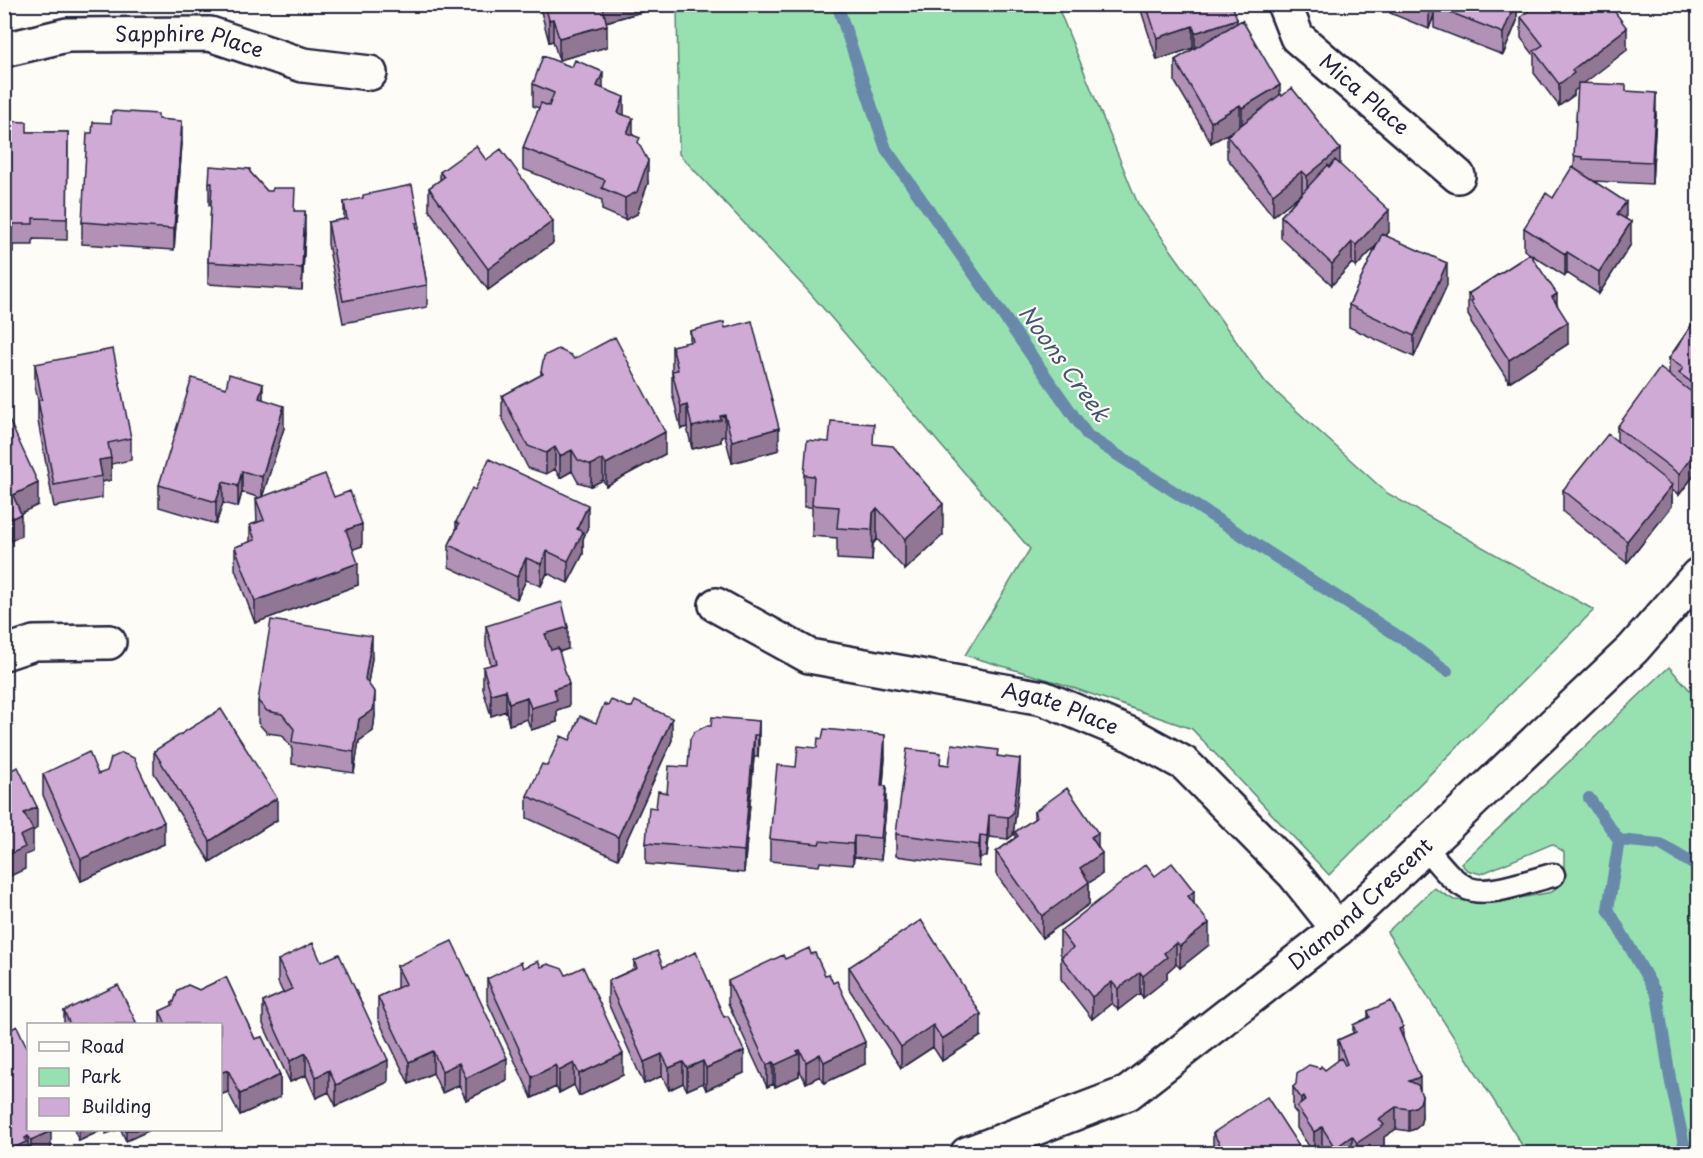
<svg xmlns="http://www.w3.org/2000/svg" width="1703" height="1158" viewBox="0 0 1703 1158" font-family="'Playpen Sans',sans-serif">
	<rect width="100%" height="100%" fill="#fdfcf7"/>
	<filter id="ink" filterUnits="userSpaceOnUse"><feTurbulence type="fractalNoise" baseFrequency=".0167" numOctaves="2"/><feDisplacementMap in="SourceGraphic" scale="12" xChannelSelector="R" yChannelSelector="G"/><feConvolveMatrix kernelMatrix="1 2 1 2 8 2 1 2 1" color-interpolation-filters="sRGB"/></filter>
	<g filter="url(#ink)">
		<path fill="#97e1b0" stroke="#5c8276" stroke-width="1.5" d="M677,5H1057L1138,204L1266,383L1387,493L1594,610L1329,875L1192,729L1059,683L965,655L1030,549L810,293L679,154Z
			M1669,667L1698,699V1153H1527L1387,932L1434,888L1454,900L1498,902L1552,892L1564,879V852L1552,844L1481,874L1467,870L1461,864Z"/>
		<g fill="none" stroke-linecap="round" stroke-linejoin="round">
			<path stroke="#6989ab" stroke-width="12" d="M837,4L886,149L1088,436L1409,643L1447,671
				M1589,798L1619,840L1608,909L1657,995L1670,1078L1686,1154
				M1619,840L1660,844L1698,867"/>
			<defs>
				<path id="lane" d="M1425,847C1437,861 1449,878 1465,887C1485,899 1531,880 1553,875"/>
				<g id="street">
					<path id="s1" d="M1284,4L1297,37L1458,176"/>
					<path id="s2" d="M4,50L67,35L210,34L303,65L370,73"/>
					<path id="s3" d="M716,605L809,656L1043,698L1132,735L1185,764L1294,874L1338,929"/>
					<path d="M4,653L34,643L109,642"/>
					<path id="s4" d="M967,1154L1128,1093L1338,929L1633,649L1698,575"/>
				</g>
			</defs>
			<use href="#lane" stroke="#22223b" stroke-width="27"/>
			<use href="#street" stroke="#22223b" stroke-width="38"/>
			<use href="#lane" stroke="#fdfcf7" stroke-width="22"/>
			<use href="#street" stroke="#fdfcf7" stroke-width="33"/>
		</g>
		<path fill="#b192b6" stroke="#22223b" stroke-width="1.5" d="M539,4H649L645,11L606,22L607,47L559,60L553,41L549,42Z
			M1139,4H1232L1237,23L1280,94L1340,165L1389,232L1386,235L1447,285L1414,357L1349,327V305L1377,245L1356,267L1352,263L1332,285L1281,238V216L1301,194L1273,216L1227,158V136L1237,128L1211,143L1175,82V60L1194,49L1193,48L1157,60Z
			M1390,4H1519L1517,12V21L1503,55L1434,28V15L1429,29L1390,13Z
			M1521,17L1627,50L1583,83L1626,91L1656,114L1652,184L1594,181L1626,219L1631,244L1599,294L1567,273L1565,276L1530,254L1557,305L1568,344L1509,382L1471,323V320L1468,315V294L1530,254L1524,250V228L1553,198L1574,169L1578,87L1574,91V95L1559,106L1534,73V55L1521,38Z
			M533,84L603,88L624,115L633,135L640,146L648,183L637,214L625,220L602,210V200L523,169V148L539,108L533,106Z
			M158,119L182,143L174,250L82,244V222L111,123Z
			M4,121L27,132H68L67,240L33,239V245H13V252H4Z
			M486,160L553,243L488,290L429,210V188L440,180V172Z
			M250,172L267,191L295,211L305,233L302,290L208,284V262L211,205H209V183Z
			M344,202L419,223V240L427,285V307L343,323L328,244V222L344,219Z
			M1698,316V470L1679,495L1672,490V506L1627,563L1563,512V490L1617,440V427L1669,375V358Z
			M725,328L779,450L732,463L725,436L721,437V442L692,449L687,427L681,429L672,393V346L690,342V331Z
			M574,359L665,454L606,486L603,480L591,486L578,482L572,471L560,478L555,469L546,474L528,468L502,417V396L541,375V371Z
			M35,364L131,438V460L111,464V480L102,482V498L54,507L38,421V400L35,386Z
			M263,400L284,428L262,497H334L362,546L353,549L358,585L255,623L235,569V547L250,542V525L257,523L256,499L260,498L242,492L238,507L223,503L216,524L159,507V485Z
			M874,445L943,535L905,570L877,539L873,544L872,561L837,559V538L812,536V507H804V475Z
			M456,522L588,527L583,539V554L568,583L547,573L541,586L526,580L517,599L449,567V545L456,531Z
			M486,626L568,649L559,652L569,706L557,710V722L531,730L527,719L509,725L506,711L491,716L483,689V667L491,665L486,647Z
			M372,658L368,683L375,715L373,731L359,741L354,773L292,764V748L282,735L267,733L258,723V701Z
			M608,706L632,707L672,740L618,859L527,818V796L547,766L570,740L596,723Z
			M759,721L758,757H754L744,873L646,864V843L656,808L688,767L711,726Z
			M154,751L277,820L210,862L154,773Z
			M998,756L1020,780L1013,835L1008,839L989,837L987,857H980L979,867L896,856V834L941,764L949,765Z
			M885,757L883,786L886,808L881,860L854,857L853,865L820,862L819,866L770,861V839L796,767Z
			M43,774H98L164,844L81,881L43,795Z
			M1034,812L1098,846L1102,874L1089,883V904L1042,938L996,874V852L1015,838V832L1034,819Z
			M1155,876L1194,904L1209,945L1180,968L1176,964L1167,972V979L1143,998L1140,993L1118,1010L1112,1003L1092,1019L1061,979V957L1062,956L1060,953V931Z
			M785,959L865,1064L824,1083L820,1076L806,1083L800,1071L799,1072V1076L775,1087L773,1084L767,1087L728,1003V981Z
			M278,960L321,962L388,1082L336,1106L329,1092L316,1098L306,1075L290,1082L263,1024V1002L283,993L278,982Z
			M634,961L663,967L744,1073L706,1090L703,1083L687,1090L683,1083L669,1090L662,1076L644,1084L608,1003V981L634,969Z
			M397,966L507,1080L466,1100L459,1085L442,1093L433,1073L409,1084L378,1019V997L397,988Z
			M541,967L566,975L623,1075L579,1096L574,1085L559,1093L556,1087L532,1098L487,1001V979L523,968Z
			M849,967L981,1036L942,1061L933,1047L901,1068L849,989Z
			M226,977L255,1039L262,1037L280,1075V1097L240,1115L228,1092L220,1095V1024H160V1011L172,1006V1003L174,1002L178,990L188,985L199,990Z
			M64,1011L137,1024H64Z
			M1368,1011L1403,1037L1420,1089L1422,1118L1420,1125L1415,1129L1409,1131L1396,1129L1384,1137V1147L1374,1154H1325L1322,1149L1314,1154L1297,1128V1114L1293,1109V1087L1320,1068L1325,1070L1338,1061V1040L1353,1033V1025L1368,1018Z
			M4,1033L51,1153L49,1154H4Z
			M74,1130H102L79,1141Z
			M121,1130H150L126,1141Z
			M1213,1133L1304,1154H1213Z"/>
		<path fill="#907794" stroke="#22223b" stroke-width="1.5" d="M601,4H649L645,11L601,23Z
			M1429,4H1438L1434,6V15L1429,29Z
			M1513,4H1519L1517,12V21L1503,55V33Z
			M553,19V41L549,42V20Z
			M1237,19V40L1195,54V33Z
			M607,25V47L559,60V38Z
			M1193,26V48L1157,60V38Z
			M1627,28V50L1574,91V95L1559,106V84L1572,70Z
			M603,72V94L597,86Z
			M1280,85V107L1242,130V108Z
			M1656,93V114L1652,184V162Z
			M624,97V118L618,113Z
			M1240,105V127L1211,143V122Z
			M633,118V140L627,133Z
			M182,121V143L174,250V229Z
			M1340,149V171L1307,198V176Z
			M648,161V183L637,214L625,220V198Z
			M1302,171V193L1273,216V194Z
			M1626,202V223L1617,214Z
			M1389,210V232L1356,267V245Z
			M305,211V233L302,290V268Z
			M553,221V243L488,290V269Z
			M1631,222V244L1599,294V272Z
			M1352,242V263L1332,285V264Z
			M1567,252V273L1565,276V254Z
			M1447,263V285L1414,357V336Z
			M1557,294V316L1552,297Z
			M1568,322V344L1509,382V360Z
			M263,384V406L259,398Z
			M687,405V427L681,429V407Z
			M284,406V428L262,498V477Z
			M725,415V436L721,437V442L692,449V427Z
			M779,428V450L732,463V441Z
			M665,432V454L606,486V464Z
			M555,447V469L546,474V453Z
			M1698,448V470L1679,495V474Z
			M572,450V471L560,478V456Z
			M111,458V480L102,482L99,460Z
			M603,459V480L591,486V465Z
			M242,471V492L238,507V486Z
			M223,482V503L216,524V502Z
			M38,483V505L13,517V495Z
			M1672,485V506L1627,563V541Z
			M943,504V535L905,570V539Z
			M588,505V527L583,539V554L568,583V561L577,529Z
			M877,508V539L873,544L872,561L873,513Z
			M21,514V536L4,544V522Z
			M362,524V546L346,552V530Z
			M547,551V573L541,586V564Z
			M526,558V580L517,599V577Z
			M358,563V585L255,623V601Z
			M568,627V649L545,656V634Z
			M372,636V658L365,701V679Z
			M569,684V706L557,710V722L531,730V708L554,689Z
			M506,690V711L491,716V694Z
			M375,693V715L373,731L359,741L354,773V752L359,719Z
			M527,697V719L509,725V703Z
			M672,718V740L618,859V837Z
			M759,721V743L758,757V735Z
			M754,735V757L744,873V851Z
			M885,735V757L881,808V786Z
			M1020,759V780L1013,835L1008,839V817Z
			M886,786V808L881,860V838Z
			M277,798V820L210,862V841Z
			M37,807V828L33,831V852L25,855V869L4,879V857L20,836L24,813Z
			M989,815V837L987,857V836Z
			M164,822V844L81,881V859Z
			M1098,833V854L1091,837Z
			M980,835V857L979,867V845Z
			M854,836V857L853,865V844Z
			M1102,853V874L1089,883V904L1042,938V916L1080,868Z
			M1194,891V912L1188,896Z
			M1209,923V945L1180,968V946Z
			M1176,943V964L1167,972V979L1143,998V976L1164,953Z
			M1140,972V993L1118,1010V989Z
			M1112,982V1003L1092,1019V997Z
			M981,1014V1036L942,1061V1039Z
			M933,1025V1047L901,1068V1047Z
			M1403,1027V1049L1399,1029Z
			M865,1042V1064L824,1083V1062Z
			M800,1050V1071L799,1072V1076L775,1087V1065L797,1051Z
			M433,1051V1073L409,1084V1062Z
			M744,1051V1073L706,1090V1068Z
			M306,1053V1075L290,1082V1061Z
			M623,1054V1075L579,1096V1074Z
			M662,1054V1076L644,1084V1062Z
			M820,1054V1076L806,1083V1062Z
			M507,1058V1080L466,1100V1078Z
			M388,1060V1082L336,1106V1085Z
			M703,1061V1083L687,1090V1068Z
			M683,1062V1083L669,1090V1068Z
			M773,1062V1084L767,1087V1065Z
			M459,1063V1085L442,1093V1071Z
			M574,1063V1085L559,1093V1071Z
			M556,1065V1087L532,1098V1077Z
			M228,1070V1092L220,1095V1073Z
			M329,1070V1092L316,1098V1077Z
			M280,1075V1097L240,1115V1094Z
			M1420,1077V1098L1409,1081Z
			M1304,1096V1117L1301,1113V1098Z
			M1422,1096V1118L1420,1125L1415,1129L1409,1131V1109Z
			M1396,1107V1129L1384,1137V1147L1374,1154H1357V1143L1379,1119Z
			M1322,1127V1149L1314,1154V1132Z
			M79,1130H102L79,1141Z
			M106,1130H117L106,1134Z
			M126,1130H150L126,1141Z
			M51,1131V1153L49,1154H31V1140Z
			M28,1136V1154H5V1152Z
			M1352,1136V1154H1335V1148Z"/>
		<path fill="#ceaad4" stroke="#22223b" stroke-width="1.5" d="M545,4H602L607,25L559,38L553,19L549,20Z
			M1146,4H1232L1237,19L1195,33L1193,26L1157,38Z
			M1435,4H1515L1503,33L1434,6Z
			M1537,4H1609L1627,28L1572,70L1574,73L1559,84L1534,51L1543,45L1521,17Z
			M1242,20L1280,85L1242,108L1240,105L1211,122L1175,60Z
			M543,56L572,67L575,60L603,72L597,86L624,97L618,113L633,118L627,133L640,138L638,142L648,161L637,192L625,198L602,188L605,180L523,148L541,103L549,106L554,93L533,84Z
			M1578,83L1626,85V91L1656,93L1652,162L1583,159V157L1574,156Z
			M1292,88L1340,149L1307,176L1302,171L1273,194L1227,136L1281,94L1282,96Z
			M112,111L158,114V119L182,121L174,229L82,222L87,133H92L93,122L111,123Z
			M4,121L27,122V132H68L67,219L33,218V224H13V230H4Z
			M476,146L486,160L501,149L553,221L488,269L429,188L444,177L440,172Z
			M1335,160L1389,210L1356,245L1352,242L1332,264L1281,216L1328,165L1330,167Z
			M210,166L250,169V172L267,191H272L273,188H295L294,211H305L302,268L208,262L212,183H209Z
			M1572,167L1626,202L1617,214L1631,222L1599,272L1567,252L1565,254L1524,228L1546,193L1553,198Z
			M412,185L419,223H416L427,285L343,301L328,222L347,219L344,202L363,198V195Z
			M1382,234L1447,263L1414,336L1349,305Z
			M1530,254L1557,294L1552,297L1568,322L1509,360L1471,302L1473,300L1468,294Z
			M1698,316V387L1679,373L1683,368L1669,358Z
			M752,321L779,428L732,441L725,415L720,416L721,420L692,427L687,405L681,407L672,371L678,370L672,346L693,341L690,331L724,322L725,328Z
			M615,337L665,432L606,464L603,459L591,465L578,460L572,450L560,456L555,447L546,453L528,446L502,396L543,374L541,371L544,356L558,349L571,355L574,359Z
			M113,349L131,438L108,443L111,458L99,460L102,476L54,485L38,400L42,399L35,364Z
			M1660,368L1698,397V448L1679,474L1617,427Z
			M229,374L263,384L259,398L284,406L262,477L242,471L238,486L223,482L216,502L159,485L192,378L226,388Z
			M831,421L874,424L873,444L893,446L943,504L905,539L877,508L873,513L872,530L837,528L839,507L812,505L814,476L804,475L807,440L829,442Z
			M10,422L38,483L13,495L21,514L4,522V424Z
			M1608,434L1672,485L1627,541L1563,490Z
			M489,459L588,505L577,529L583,532L568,561L547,551L541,564L526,558L517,577L449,545L459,524L456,522L472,488L475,490Z
			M325,474L334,497L350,491L362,524L346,530L358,563L255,601L235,547L255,540L250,525L264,520L256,499Z
			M562,602L568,627L545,634L551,650L558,648L569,684L554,689L557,700L531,708L527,697L509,703L506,690L491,694L483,667L497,663L486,626Z
			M271,620L372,636L365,679L375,693L373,710L359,719L354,752L292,742L294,729L282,714L267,711L258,701Z
			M611,700L628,707H632L635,701L672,718L618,837L527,796L542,764L547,766L561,736L570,740L580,716L596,723L604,704L608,706Z
			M221,709L277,798L210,841L154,751Z
			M712,717L759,721L758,735H754L744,851L646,843L649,807L656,808L658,791L667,793L669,766L688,767L690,739L694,732L706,726H711Z
			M824,729L885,735L881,786H886L881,838L854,836L853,844L820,841L819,844L770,839L777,765L796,767L798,746L817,748L818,738L822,739Z
			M952,744L998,750L997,756L1020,759L1013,813L1008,817L989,815L987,836L980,835L979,845L896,834L907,749L941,753L940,764L949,765Z
			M89,752L98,774L107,771L111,758L122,753L134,758L164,822L81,859L43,774Z
			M18,767L37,807L24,813L33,830L20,836L25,847L4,857V770L6,772Z
			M1067,788L1098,833L1091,837L1102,853L1080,868L1089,882L1042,916L996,852L1018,836L1015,832L1037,817L1034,812Z
			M1172,863L1194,891L1188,896L1209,923L1180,946L1176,943L1164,953L1167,957L1143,976L1140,972L1118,989L1112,982L1092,997L1061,957L1073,948L1060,931L1146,864L1155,876Z
			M921,920L981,1014L942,1039L933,1025L901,1047L849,967Z
			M452,941L507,1058L466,1078L459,1063L442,1071L433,1051L409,1062L378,997L406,984L397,966Z
			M313,943L321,962L339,954L388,1060L336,1085L329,1070L316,1077L306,1053L290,1061L263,1002L292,989L278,960Z
			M809,948L811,954L815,953L825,975L829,974L833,983L837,981L865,1042L824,1062L820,1054L806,1062L800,1050L797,1051L799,1054L775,1065L773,1062L767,1065L728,981L783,955L785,959Z
			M657,951L663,967L696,952L724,1017L728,1016L744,1051L706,1068L703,1061L687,1068L683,1062L669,1068L662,1054L644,1062L608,981L637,968L634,961Z
			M538,961L541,967L548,964L563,969L566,975L583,967L623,1054L579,1074L574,1063L559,1071L556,1065L532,1077L487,979L521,962L523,968Z
			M226,977L255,1039L262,1037L280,1075L240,1094L228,1070L220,1073V1024H166L160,1011L173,1005L172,1003L174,1002L178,990L188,985L199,990Z
			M118,985L137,1024H70L64,1011Z
			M1391,1001L1403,1027L1399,1029L1420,1077L1409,1081L1418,1085L1422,1096L1420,1103L1415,1107L1409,1109L1396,1107L1379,1119L1384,1125L1357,1143L1352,1136L1335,1148L1322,1127L1314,1132L1297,1107L1306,1100L1304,1096L1301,1098L1293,1087L1296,1084L1297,1073L1309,1065L1320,1068L1321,1066L1325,1070L1341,1058L1345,1065L1347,1064L1338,1040L1356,1032L1353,1025L1370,1017L1368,1011Z
			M17,1026L28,1050V1130H50L51,1131L31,1140L28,1136L25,1138L26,1142L5,1152L6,1154H4V1033Z
			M1267,1097L1304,1154H1214L1222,1148L1213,1133Z"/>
	</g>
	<g text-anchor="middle" stroke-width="4.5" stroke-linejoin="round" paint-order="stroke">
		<g font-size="21" fill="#22223b" stroke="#fdfcf7">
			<text dy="7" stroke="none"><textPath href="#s2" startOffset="188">Sapphire Place</textPath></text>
			<text dy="7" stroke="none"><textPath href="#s1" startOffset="124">Mica Place</textPath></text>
			<text dy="7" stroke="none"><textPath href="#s3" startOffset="363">Agate Place</textPath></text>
			<text dy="7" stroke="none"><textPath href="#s4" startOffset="472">Diamond Crescent</textPath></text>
		</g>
		<g font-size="22" font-style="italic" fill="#455573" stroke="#fdfcf7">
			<text transform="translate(1064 363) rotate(54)" y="8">Noons Creek</text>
		</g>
	</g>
	<rect width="1703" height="1158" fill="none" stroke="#fdfcf7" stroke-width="24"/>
	<rect x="12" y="12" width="1679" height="1134" fill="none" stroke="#22223b" stroke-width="2" filter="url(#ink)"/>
	<rect x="27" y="1023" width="195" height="108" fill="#fdfcf7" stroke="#a5a5ac" stroke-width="1.5"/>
	<rect x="39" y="1042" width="30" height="9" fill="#fdfcf7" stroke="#a5a5ac" stroke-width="1.5"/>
	<text x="81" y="1053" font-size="18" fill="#22223b">Road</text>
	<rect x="39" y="1068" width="30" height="18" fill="#97e1b0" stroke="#a5a5ac" stroke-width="1.5"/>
	<text x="81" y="1083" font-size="18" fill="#22223b">Park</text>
	<rect x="39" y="1098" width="30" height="18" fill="#ceaad4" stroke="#a5a5ac" stroke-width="1.5"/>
	<text x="81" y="1113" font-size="18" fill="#22223b">Building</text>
</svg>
